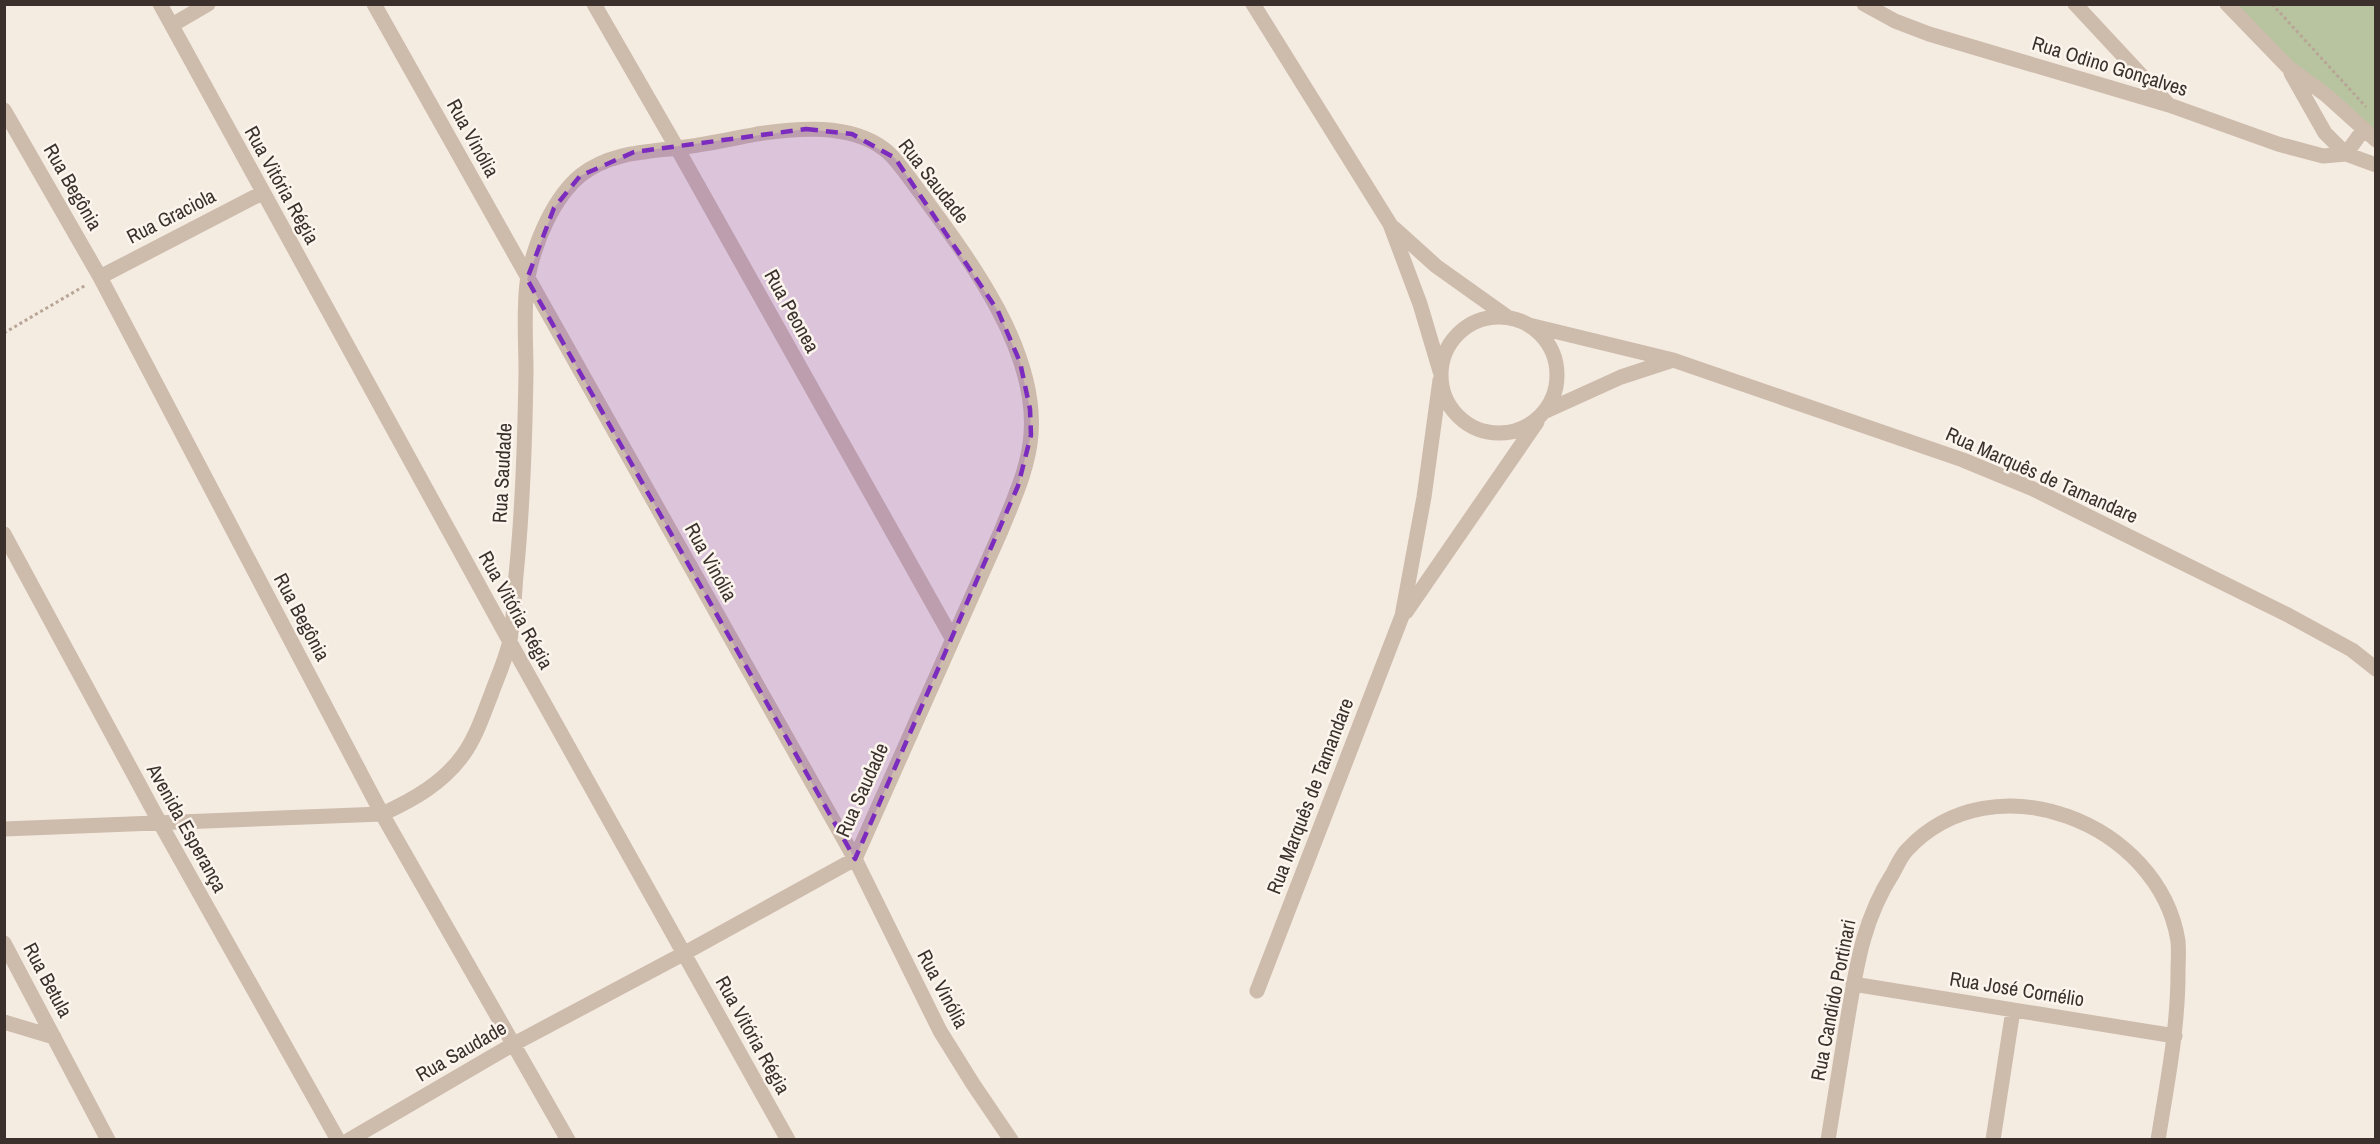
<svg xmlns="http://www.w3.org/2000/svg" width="2380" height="1144" viewBox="0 0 2380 1144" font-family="'Archivo Narrow',sans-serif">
	<rect width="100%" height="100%" fill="#f4ebe1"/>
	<path fill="#b8c4a0" d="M2236,5H2375V142L2329,103Z"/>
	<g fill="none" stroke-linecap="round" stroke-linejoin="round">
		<path stroke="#b9a596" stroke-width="3" stroke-dasharray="3 3" stroke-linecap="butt" d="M2272,4L2366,107
			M4,333L86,285"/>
		<path stroke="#cdbbac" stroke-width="15" d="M160,4L510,642L788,1140
			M374,4L855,859L940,1031L973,1084L1011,1140
			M594,4L677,148L952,638
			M1253,4L1390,224L1420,304L1440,371
			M1864,4L1895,21L1929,34L2169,105L2278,144L2323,156L2346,154
			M2075,4L2169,105
			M2227,4L2288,67L2326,95L2376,140
			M172,25L208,4
			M2291,73L2325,133L2346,154L2376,165
			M4,110L100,277L382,814L568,1140
			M2346,154L2363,130
			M1394,228L1436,266L1509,318
			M100,277L262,193
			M1441 375a58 58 0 1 1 116 0a58 58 0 1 1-116 0Z
			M1529,325L1673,360L1963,460L2031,488L2288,615L2352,650L2376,669
			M1546,411L1621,377L1673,360
			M4,534L160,823L338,1140
			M1406,612L1537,422
			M4,829L382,814C413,800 443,783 463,755C476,737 483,715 491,695C497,678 506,659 510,640C514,619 514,597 516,575C523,507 525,440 526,371C526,344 523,302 528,277C535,242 553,198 581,175C609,153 644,152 678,148C704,145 731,139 757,134C797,128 850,123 884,149C894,156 900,166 908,176C959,246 1038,343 1031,434C1029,467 1013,501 1001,531L855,859L683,954L512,1045L349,1140
			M4,943L108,1140
			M1853,984L2175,1036
			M1257,991L1402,616L1424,497L1440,380
			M4,1022L54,1037
			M1828,1140C1834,1102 1840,1065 1846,1028C1856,971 1861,923 1893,873C1897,866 1901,856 1907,850C1993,757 2159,823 2178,941C2179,951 2178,963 2178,973C2178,1029 2167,1084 2158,1140
			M1993,1140L2013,1010"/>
	</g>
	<path fill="#7b2cbf" fill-opacity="0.2" stroke="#7b2cbf" stroke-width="4.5" stroke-dasharray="12 8" stroke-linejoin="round" d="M806,129L852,134L895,158L998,311L1020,362L1030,409L1031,435L1018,486L855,859L527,279L554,208L580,176L634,152Z"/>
	<g text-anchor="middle" stroke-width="5" stroke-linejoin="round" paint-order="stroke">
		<g font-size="20" fill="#3b302b" stroke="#fbf5ee">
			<text transform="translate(2110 66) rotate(17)" y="7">Rua Odino Gonçalves</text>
			<text transform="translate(473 138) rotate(61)" y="7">Rua Vinólia</text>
			<text transform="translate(934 181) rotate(52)" y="7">Rua Saudade</text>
			<text transform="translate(282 185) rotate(61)" y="7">Rua Vitória Régia</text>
			<text transform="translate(73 187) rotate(60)" y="7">Rua Begônia</text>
			<text transform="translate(171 216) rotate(-27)" y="7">Rua Graciola</text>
			<text transform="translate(792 311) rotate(61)" y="7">Rua Peonea</text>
			<text transform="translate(502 473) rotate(-87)" y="7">Rua Saudade</text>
			<text transform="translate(2042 475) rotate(24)" y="7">Rua Marquês de Tamandare</text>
			<text transform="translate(711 562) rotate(61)" y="7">Rua Vinólia</text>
			<text transform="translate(516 610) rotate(61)" y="7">Rua Vitória Régia</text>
			<text transform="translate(302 617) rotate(62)" y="7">Rua Begônia</text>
			<text transform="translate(862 790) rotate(-66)" y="7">Rua Saudade</text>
			<text transform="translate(1310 796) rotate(-69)" y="7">Rua Marquês de Tamandare</text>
			<text transform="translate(187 828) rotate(61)" y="7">Avenida Esperança</text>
			<text transform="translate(48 980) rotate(62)" y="7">Rua Betula</text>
			<text transform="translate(943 989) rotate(62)" y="7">Rua Vinólia</text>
			<text transform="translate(2017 989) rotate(9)" y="7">Rua José Cornélio</text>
			<text transform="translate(1833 1000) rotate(-79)" y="7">Rua Candido Portinari</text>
			<text transform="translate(753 1035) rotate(61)" y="7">Rua Vitória Régia</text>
			<text transform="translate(461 1051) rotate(-30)" y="7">Rua Saudade</text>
		</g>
	</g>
	<rect width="2380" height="1144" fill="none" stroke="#3b302b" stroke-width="12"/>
</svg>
